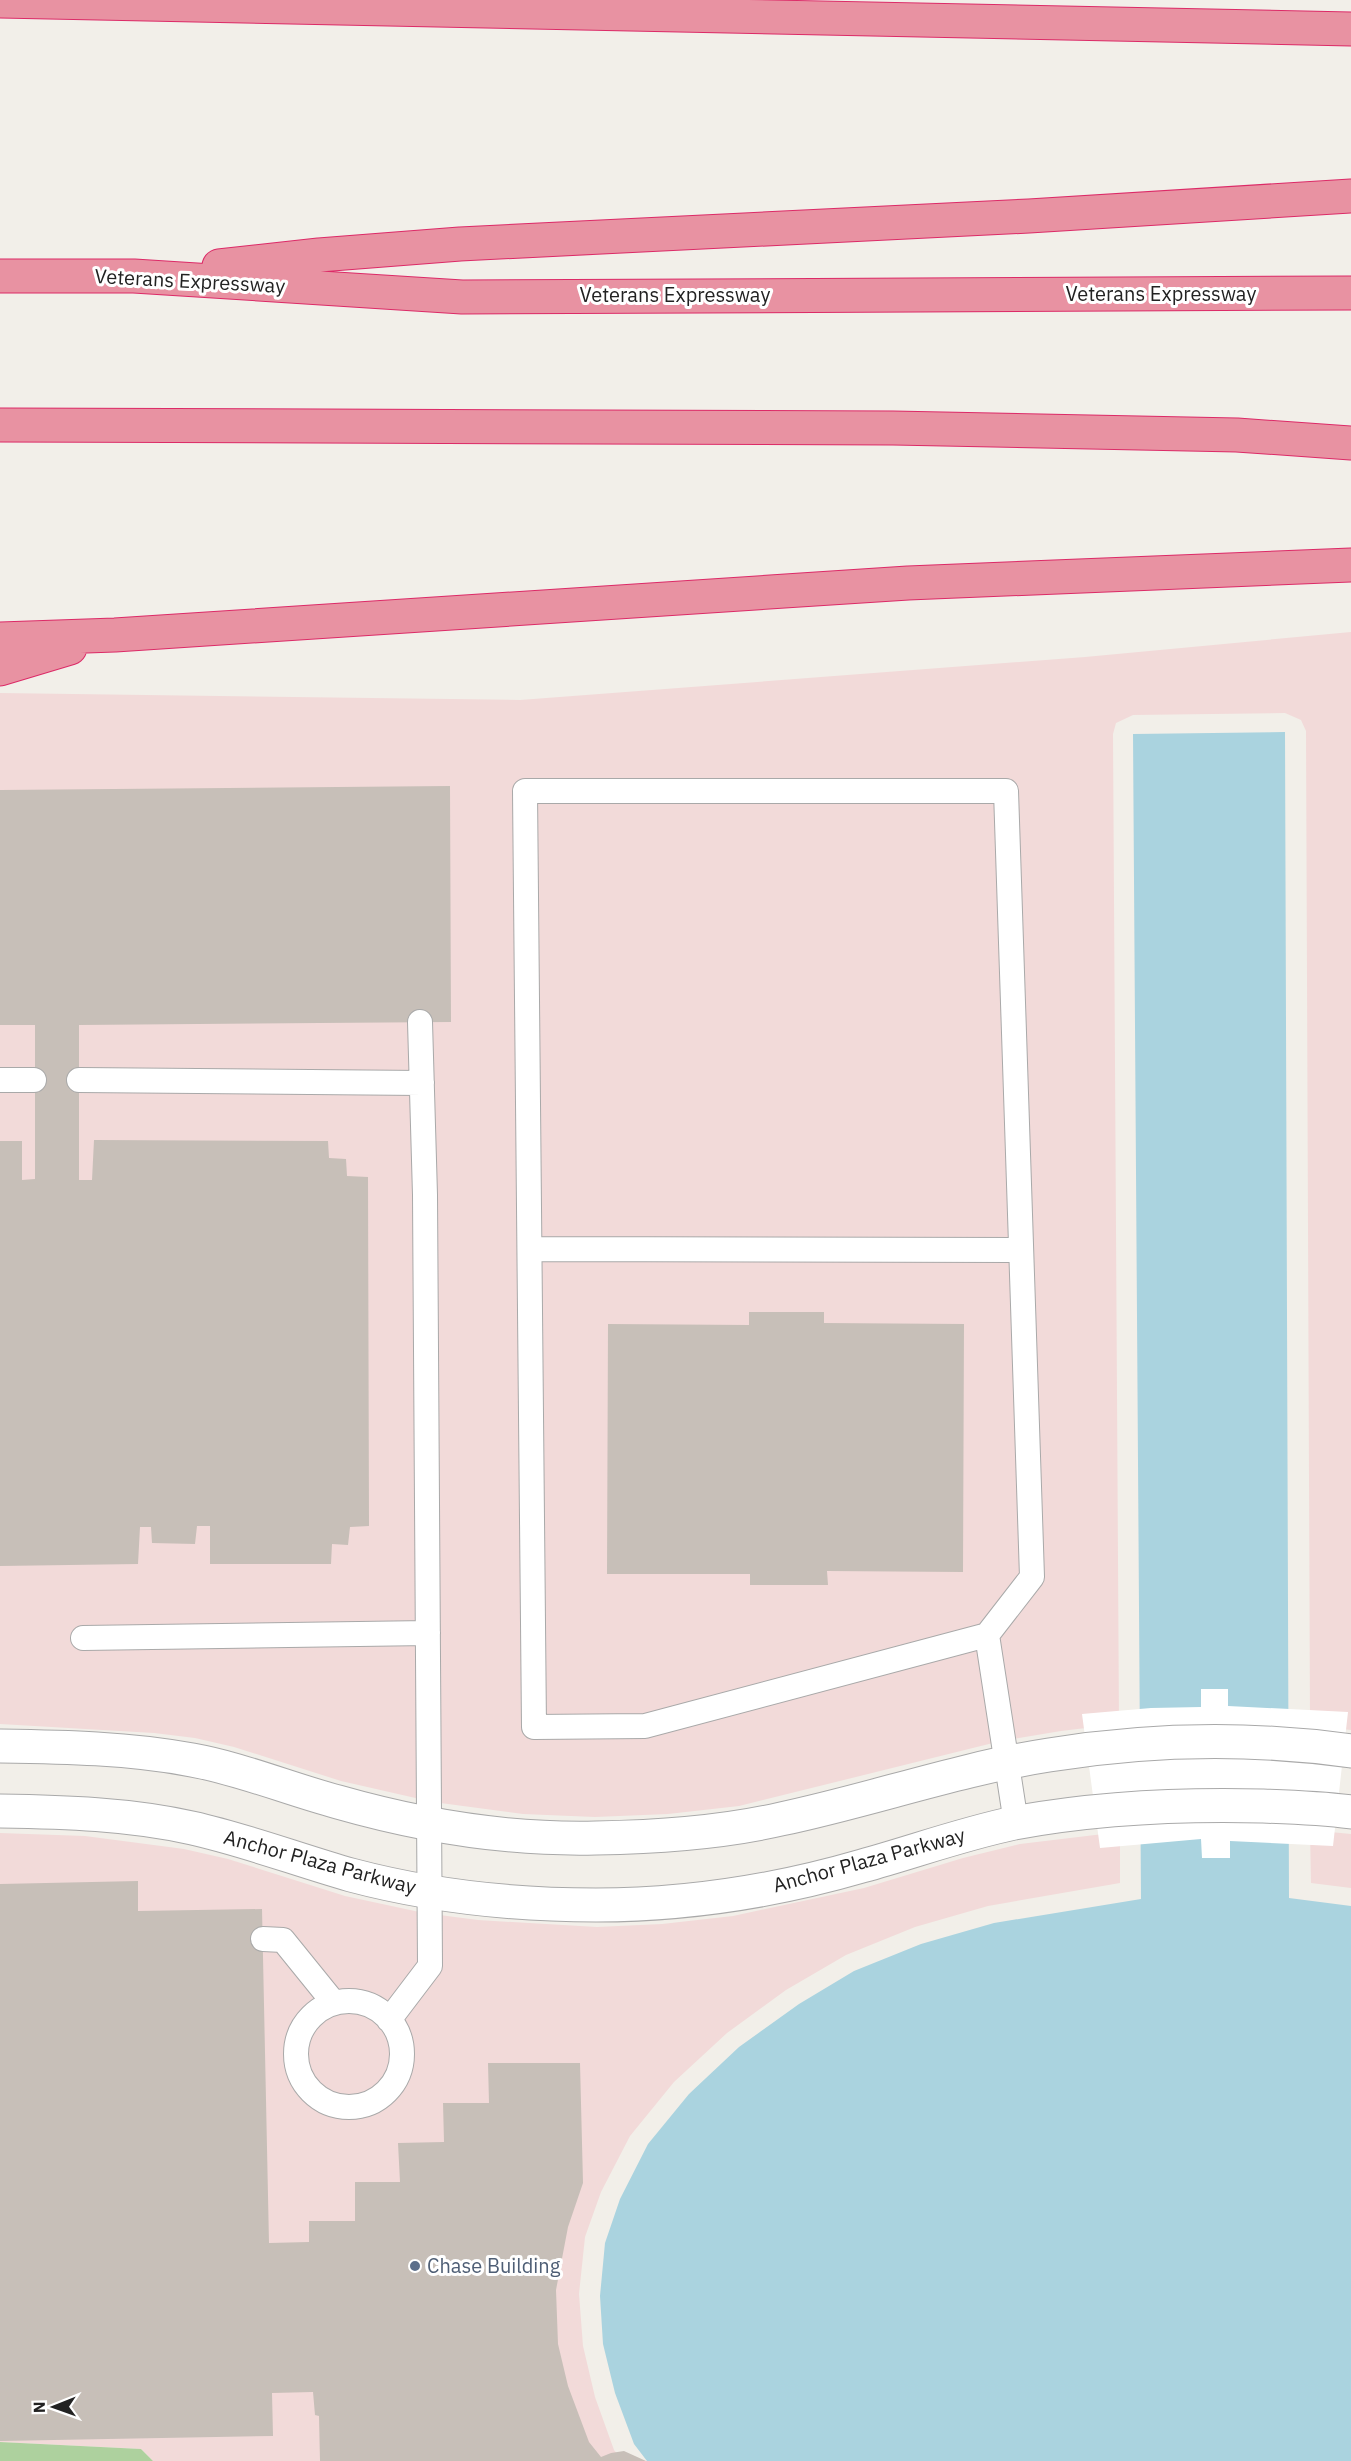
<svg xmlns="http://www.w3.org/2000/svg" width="1351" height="2461" viewBox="0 0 1351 2461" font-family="'IBM Plex Sans',sans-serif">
	<rect width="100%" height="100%" fill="#f2efe9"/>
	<path fill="#f2dad9" d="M1351,632V1730L1310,1725L1306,731L1301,720L1285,713L1133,715L1116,723L1113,734L1119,1724L1061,1731L1001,1741L739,1806L668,1814L595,1817L523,1814L433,1802L341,1781L234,1747L195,1738L154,1733L0,1724V693L520,700L1085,657Z
		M1310,1830L1351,1834V1888L1311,1883Z
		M1120,1832V1883L988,1906L915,1927L846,1955L786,1990L727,2033L674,2082L630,2136L601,2192L585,2237L579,2294L583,2346L595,2397L614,2450L623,2461H153L141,2449L0,2442V1833L85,1836L184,1849L228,1859L345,1896L424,1913L478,1920L597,1927L662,1924L733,1916L864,1888L963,1858L1020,1844Z"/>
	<path fill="#add19e" d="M0,2442L141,2449L153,2461H0Z"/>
	<path fill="#aad3df" d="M1285,732L1289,1898L1351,1906V2461H647L634,2444L615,2393L603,2344L600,2296L605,2243L620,2199L648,2144L689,2094L739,2047L799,2004L854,1971L921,1944L994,1923L1141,1899L1133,734Z"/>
	<path fill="#fff" d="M1201,1689H1228V1706L1348,1712L1333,1846L1230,1841V1858H1202L1201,1839L1100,1848L1082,1714L1151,1708L1201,1707Z"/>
	<path fill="#c7bfb8" d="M450,786L451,1022L79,1025V1180H92L94,1140L328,1141L329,1158L346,1159L347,1176L368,1177L369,1526L350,1527L348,1545L332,1544L331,1564H210V1526H197L195,1544L152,1543L151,1527H140L138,1564L0,1566V1141H22V1180L35,1179V1025H0V790Z
		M749,1312H824V1323L964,1324L963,1572L827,1571L828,1585H750V1574H607L608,1324L749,1325Z
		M138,1881V1911L262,1909L269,2243L309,2242V2221H355V2182H400L398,2143L444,2142L443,2103H489L488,2063H580L583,2183L568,2227L556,2290L558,2344L568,2386L589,2442L601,2457L611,2453L624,2451L646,2461H320L319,2416L315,2415L313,2392L272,2393L273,2436L0,2441V1884Z"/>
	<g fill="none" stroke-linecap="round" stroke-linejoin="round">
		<defs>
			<path id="lane" d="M0,1080H34
				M79,1080L422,1083
				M530,1249L1020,1250
				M987,1635L1032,1577L1006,791H525L534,1727L645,1726L987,1635L1016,1823
				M83,1638L428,1633
				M263,1939L283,1940L334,2003
				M296 2054a53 53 0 1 1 106 0a53 53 0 1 1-106 0Z
				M389,2020L430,1966L425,1195L420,1022"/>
			<path id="street" d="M0,1746C64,1747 129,1748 192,1760C242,1769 289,1789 338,1802C422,1826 509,1840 596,1838C658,1837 720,1833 781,1819C871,1800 958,1769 1049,1755C1149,1739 1251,1737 1351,1751
				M0,1811C64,1812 130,1814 192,1828C246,1840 298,1860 351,1875C430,1896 514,1905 596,1905C685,1905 776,1891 862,1866C913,1852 962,1834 1014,1823C1095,1808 1180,1804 1262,1806C1291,1807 1321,1808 1351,1812"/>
			<path id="highway" d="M0,1L1351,29
				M219,266L319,255L460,244L1029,216L1351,196
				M0,276H134L462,297L1351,293
				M0,425L893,428L1237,435L1351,443
				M0,639L115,635L908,583L1351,565
				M0,669L70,648"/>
		</defs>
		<use href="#lane" stroke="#a9a9a9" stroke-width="26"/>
		<use href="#street" stroke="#a9a9a9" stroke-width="35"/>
		<use href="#highway" stroke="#dc2a67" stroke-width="35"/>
		<use href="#lane" stroke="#fff" stroke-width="24"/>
		<use href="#street" stroke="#fff" stroke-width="33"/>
		<use href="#highway" stroke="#e892a2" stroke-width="33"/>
	</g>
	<circle fill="#5c6f8a" stroke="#fff" stroke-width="2" cx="415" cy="2266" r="6"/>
	<g text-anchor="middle" stroke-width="6" stroke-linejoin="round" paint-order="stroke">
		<g font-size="20" fill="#222" stroke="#fff">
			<text transform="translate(190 281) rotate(3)" y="7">Veterans Expressway</text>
			<text x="1161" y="301">Veterans Expressway</text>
			<text x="675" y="302">Veterans Expressway</text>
			<text transform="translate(869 1860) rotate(-15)" y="7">Anchor Plaza Parkway</text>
			<text transform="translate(320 1862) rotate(15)" y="7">Anchor Plaza Parkway</text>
		</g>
		<g font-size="20" fill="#4e5e75" stroke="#fff" text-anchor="start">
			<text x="427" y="2273">Chase Building</text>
		</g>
	</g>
	<g transform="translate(54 2407) rotate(269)" stroke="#ffffff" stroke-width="4.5" paint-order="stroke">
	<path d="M0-4.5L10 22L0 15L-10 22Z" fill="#222222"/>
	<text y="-9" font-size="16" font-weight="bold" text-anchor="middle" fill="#222222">N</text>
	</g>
</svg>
